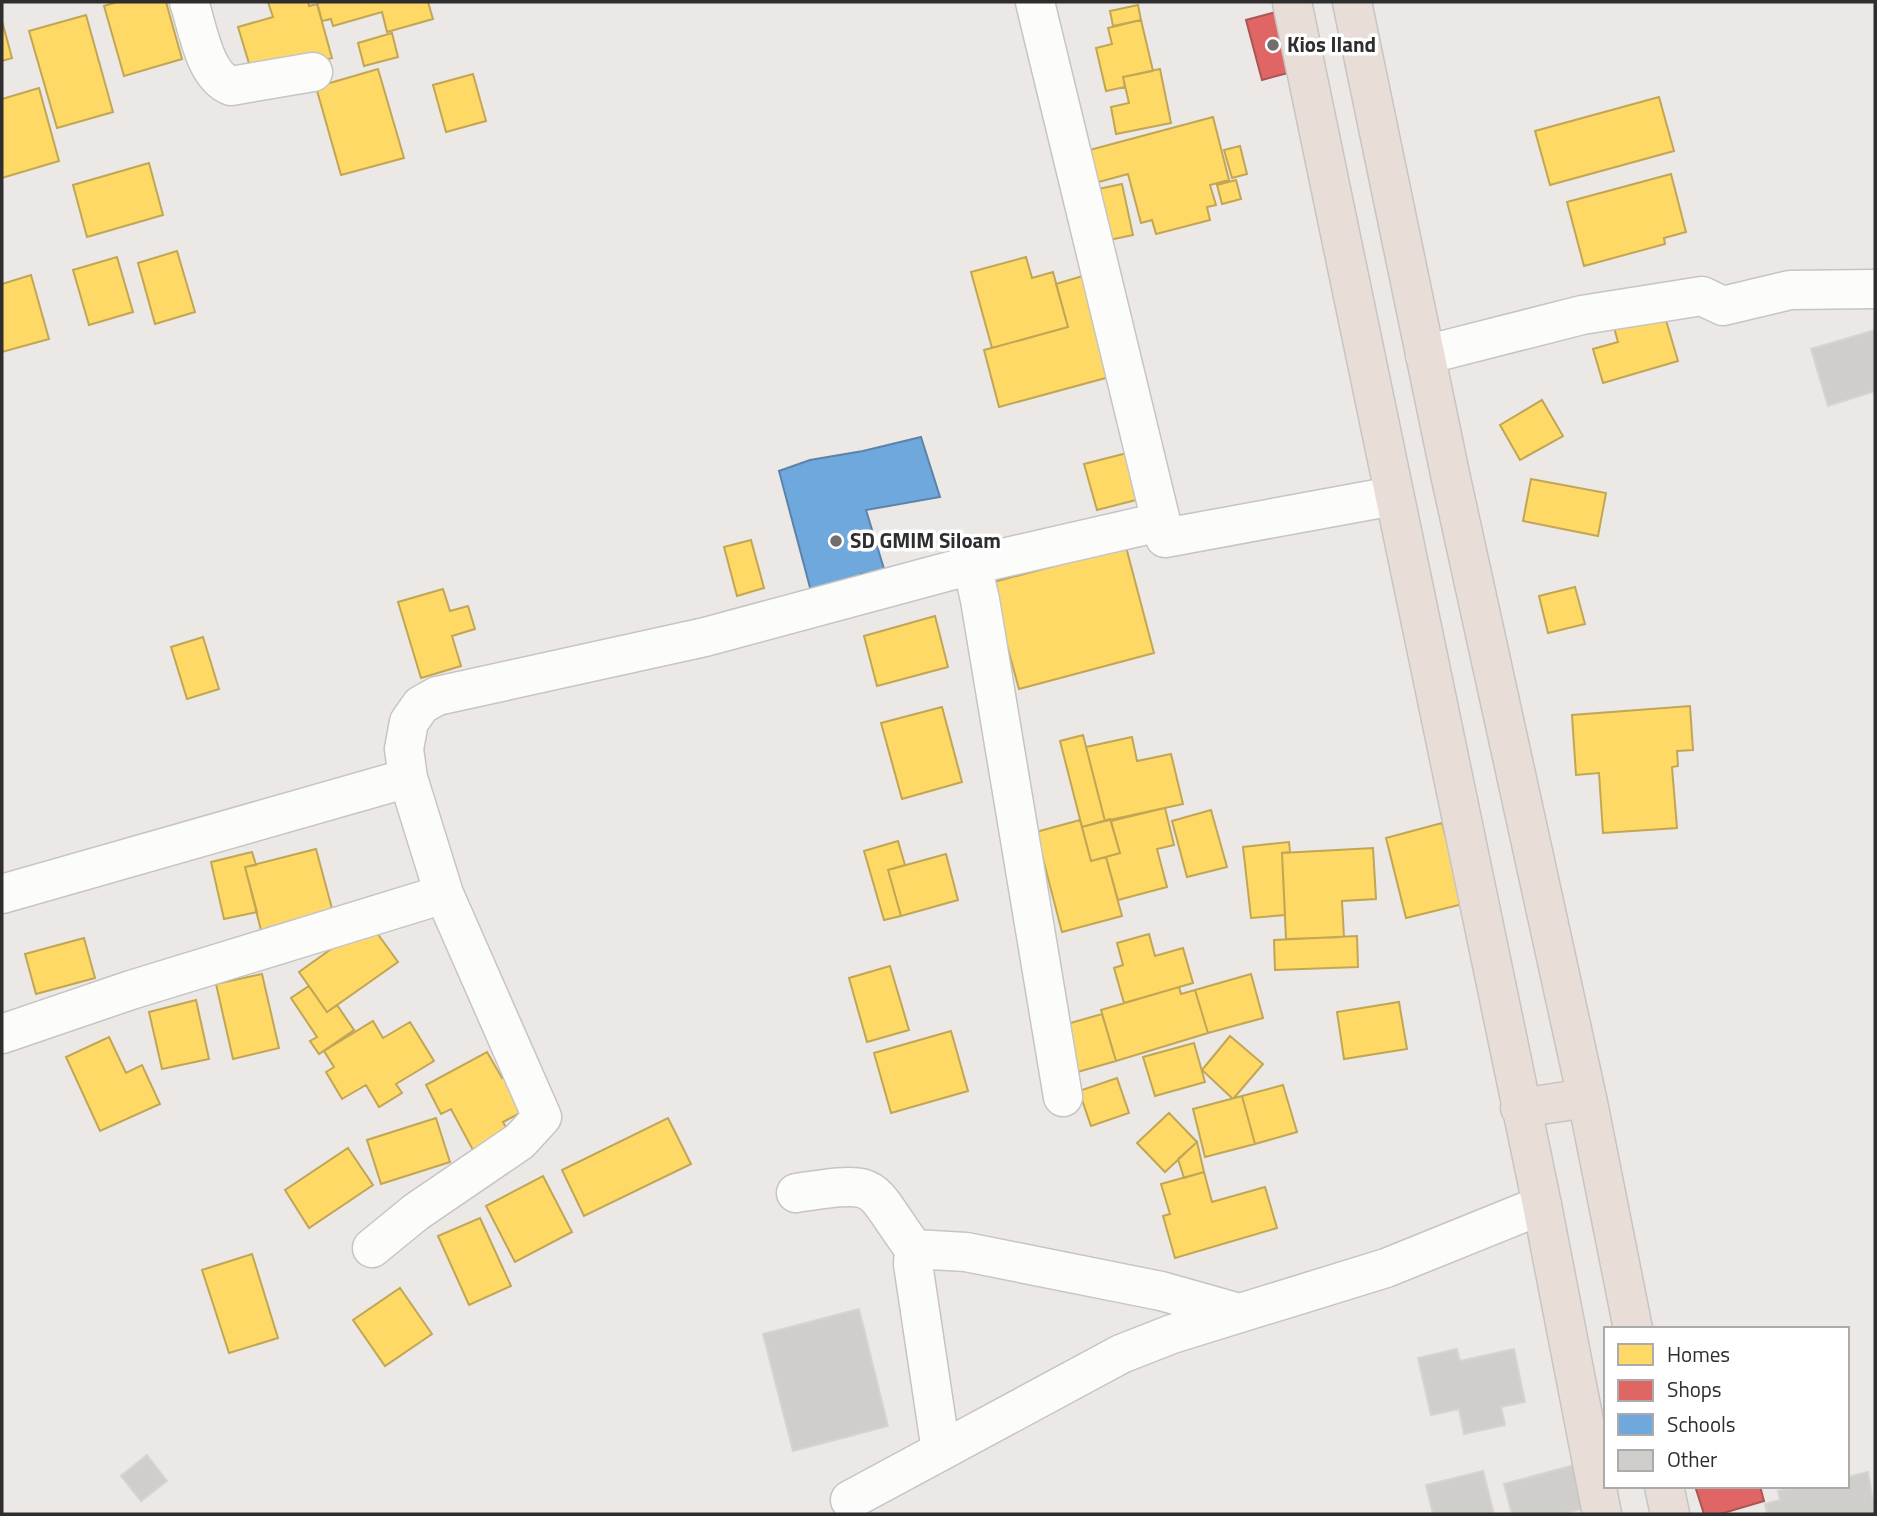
<svg xmlns="http://www.w3.org/2000/svg" width="1877" height="1516" viewBox="0 0 1877 1516" font-family="'Titillium Web',sans-serif">
	<rect width="100%" height="100%" fill="#ebe8e5"/>
	<path fill="#ffd966" stroke="#c0a655" stroke-width="2" d="M117,2H166L182,59L124,76L104,6Z
		M268,2H308L309,6L317,4L332,58L254,80L238,27L273,17Z
		M317,2H428L433,19L387,32L382,12L333,26L331,19L322,21Z
		M1138,5L1141,20L1113,26L1110,11Z
		M86,15L113,112L57,128L29,31Z
		M1141,20L1153,71L1123,77L1125,87L1106,91L1096,48L1112,44L1108,28Z
		M2,21L12,58L2,61Z
		M392,33L398,57L364,66L358,43Z
		M378,69L404,158L341,175L316,87Z
		M1160,69L1171,123L1116,134L1111,107L1129,103L1123,77Z
		M473,74L486,121L446,132L433,85Z
		M39,88L59,161L2,178V99Z
		M1659,97L1674,151L1550,185L1535,131Z
		M1213,117L1229,180L1210,185L1216,205L1207,207L1210,220L1156,234L1152,220L1141,223L1128,174L1095,183L1086,151Z
		M1240,146L1247,174L1232,178L1224,150Z
		M149,163L163,215L87,237L73,185Z
		M1671,174L1686,232L1664,238L1665,244L1584,266L1567,202Z
		M1236,180L1241,199L1222,204L1217,185Z
		M1122,184L1133,235L1095,243L1084,192Z
		M177,251L195,312L155,324L138,263Z
		M117,257L133,312L89,325L73,270Z
		M1026,257L1032,278L1053,272L1068,327L992,348L971,272Z
		M31,275L49,339L2,352V284Z
		M1086,275L1113,376L999,407L984,350L1068,327L1056,284Z
		M1663,310L1678,361L1603,383L1593,349L1618,342L1613,324Z
		M1542,400L1563,436L1520,460L1500,425Z
		M1127,453L1140,499L1097,510L1084,464Z
		M1531,479L1606,493L1598,536L1523,521Z
		M751,540L764,588L737,596L724,547Z
		M1126,547L1154,653L1019,689L990,583Z
		M1575,587L1585,624L1548,633L1539,596Z
		M443,589L450,611L468,606L475,629L452,636L461,666L421,678L398,602Z
		M935,616L948,667L877,686L864,636Z
		M203,637L219,689L187,699L171,647Z
		M1690,706L1693,750L1677,751L1678,766L1672,767L1677,828L1603,833L1599,773L1576,775L1572,715Z
		M942,707L962,782L902,799L881,723Z
		M1083,735L1105,821L1082,827L1060,741Z
		M1132,737L1137,761L1171,754L1183,804L1105,821L1086,747Z
		M1165,808L1174,845L1157,849L1167,887L1118,900L1106,857L1120,853L1111,821Z
		M1211,810L1227,867L1187,877L1172,821Z
		M1110,819L1120,853L1091,861L1082,827Z
		M1080,820L1091,861L1106,857L1122,916L1062,932L1036,832Z
		M1442,823L1463,904L1406,918L1386,838Z
		M898,841L905,865L888,870L901,916L884,920L864,851Z
		M1289,842L1290,852L1282,853L1285,915L1251,918L1243,847Z
		M1373,848L1376,899L1342,901L1344,937L1286,939L1282,853Z
		M316,849L334,916L262,934L245,867Z
		M252,852L256,865L245,867L257,912L224,919L211,862Z
		M946,854L958,900L901,916L888,870Z
		M369,922L398,962L327,1012L299,972Z
		M1149,934L1155,956L1183,948L1193,983L1124,1003L1114,968L1123,965L1117,943Z
		M1357,936L1358,967L1275,970L1274,940Z
		M84,938L95,978L36,994L25,954Z
		M890,966L909,1030L867,1042L849,978Z
		M262,974L279,1048L233,1059L216,984Z
		M1251,974L1263,1018L1208,1033L1195,990Z
		M309,986L327,1012L337,1005L354,1030L319,1054L310,1041L317,1037L291,998Z
		M1179,987L1181,994L1195,990L1208,1033L1116,1061L1101,1010Z
		M196,1000L209,1059L162,1069L149,1012Z
		M1399,1002L1407,1049L1344,1059L1337,1012Z
		M1102,1014L1116,1061L1074,1073L1060,1026Z
		M373,1021L383,1038L410,1022L434,1061L396,1084L402,1093L379,1107L366,1085L342,1099L326,1072L334,1067L324,1051Z
		M951,1031L968,1091L891,1113L874,1053Z
		M1230,1036L1263,1064L1233,1099L1202,1070Z
		M109,1037L126,1073L142,1065L160,1104L100,1131L66,1057Z
		M1194,1043L1205,1082L1155,1096L1143,1057Z
		M487,1052L502,1078L512,1073L531,1107L503,1122L509,1133L474,1152L451,1109L441,1114L426,1085Z
		M1117,1078L1129,1113L1091,1126L1079,1091Z
		M1283,1085L1297,1132L1255,1144L1242,1096Z
		M1242,1096L1255,1144L1205,1157L1193,1109Z
		M1169,1113L1197,1142L1165,1172L1137,1143Z
		M436,1118L450,1162L381,1184L367,1140Z
		M668,1118L691,1164L584,1216L562,1170Z
		M1197,1142L1204,1172L1184,1178L1178,1159Z
		M348,1148L373,1185L309,1228L285,1190Z
		M1204,1172L1212,1202L1265,1187L1277,1228L1175,1258L1163,1216L1170,1214L1161,1184Z
		M543,1176L572,1232L515,1262L486,1206Z
		M480,1218L511,1286L469,1305L438,1236Z
		M252,1254L278,1338L229,1353L202,1270Z
		M400,1288L432,1334L385,1366L353,1320Z"/>
	<path fill="#e06666" stroke="#ab5555" stroke-width="2" d="M1283,10L1299,70L1262,80L1246,20Z
		M1695,1486H1760L1764,1501L1720,1514H1704Z"/>
	<path fill="#6fa8dc" stroke="#5c83a8" stroke-width="2" d="M921,437L940,497L866,510L885,572L861,574L862,581L812,595L779,471L810,460L863,451Z"/>
	<path fill="#d0cecb" stroke="#d6d4d1" stroke-width="2" d="M1875,330V391L1828,406L1811,349Z
		M859,1309L888,1426L793,1451L763,1334Z
		M1457,1349L1460,1361L1514,1349L1525,1402L1501,1407L1505,1425L1464,1434L1459,1409L1431,1415L1418,1358Z
		M147,1455L167,1481L141,1501L121,1476Z
		M1578,1464L1589,1507L1561,1514H1512L1504,1484Z
		M1483,1471L1494,1514H1433L1426,1485Z
		M1868,1472L1875,1514H1767L1765,1504L1780,1500L1778,1491L1801,1486H1847V1477Z"/>
	<g fill="none" stroke-linecap="round" stroke-linejoin="round">
		<defs>
			<path id="minor" d="M189,2C198,28 204,76 231,86L313,72
				M1035,2L1165,538L1393,496
				M1425,355L1582,315L1702,296L1723,306L1790,290L1875,289
				M972,565L1160,522
				M2,894L408,778
				M2,1034L131,990L444,894
				M796,1193C884,1180 865,1183 914,1249
				M372,1248L416,1212L520,1141L542,1117L444,894L408,778L404,749L409,722L421,705L437,696L705,637L972,565L980,600L1063,1097
				M1239,1313L1161,1291L966,1252L914,1249L913,1264L941,1451L1121,1354L1172,1334L1386,1268L1542,1205
				M850,1500L941,1451"/>
			<path id="highway" d="M1292,2L1542,1205L1602,1514
				M1352,2L1450,474L1587,1098L1633,1329
				M1520,1108L1587,1098
				M1664,1486L1670,1514"/>
		</defs>
		<use href="#minor" stroke="#c6c5c4" stroke-width="41"/>
		<use href="#highway" stroke="#c6c5c4" stroke-width="41"/>
		<use href="#minor" stroke="#fcfcfb" stroke-width="38"/>
		<use href="#highway" stroke="#e8ded7" stroke-width="38"/>
	</g>
	<g fill="#706f6e" stroke="#fff" stroke-width="2.5">
		<circle cx="1273" cy="45" r="7"/>
		<circle cx="836" cy="541" r="7"/>
	</g>
	<g text-anchor="middle" stroke-width="7" stroke-linejoin="round" paint-order="stroke">
		<g font-size="21" font-weight="bold" fill="#2e2e2e" stroke="#fff" text-anchor="start">
			<text x="1287" y="52">Kios Iland</text>
			<text x="850" y="548">SD GMIM Siloam</text>
		</g>
	</g>
	<rect width="1877" height="1516" fill="none" stroke="#2e2e2e" stroke-width="7"/>
	<rect x="1604" y="1327" width="245" height="161" fill="#ffffff" stroke="#ababab" stroke-width="2"/>
	<rect x="1618" y="1344" width="35" height="21" fill="#ffd966" stroke="#ababab" stroke-width="2"/>
	<text x="1667" y="1362" font-size="21" fill="#2e2e2e">Homes</text>
	<rect x="1618" y="1380" width="35" height="21" fill="#e06666" stroke="#ababab" stroke-width="2"/>
	<text x="1667" y="1397" font-size="21" fill="#2e2e2e">Shops</text>
	<rect x="1618" y="1414" width="35" height="21" fill="#6fa8dc" stroke="#ababab" stroke-width="2"/>
	<text x="1667" y="1432" font-size="21" fill="#2e2e2e">Schools</text>
	<rect x="1618" y="1450" width="35" height="21" fill="#d0cecb" stroke="#ababab" stroke-width="2"/>
	<text x="1667" y="1467" font-size="21" fill="#2e2e2e">Other</text>
</svg>
